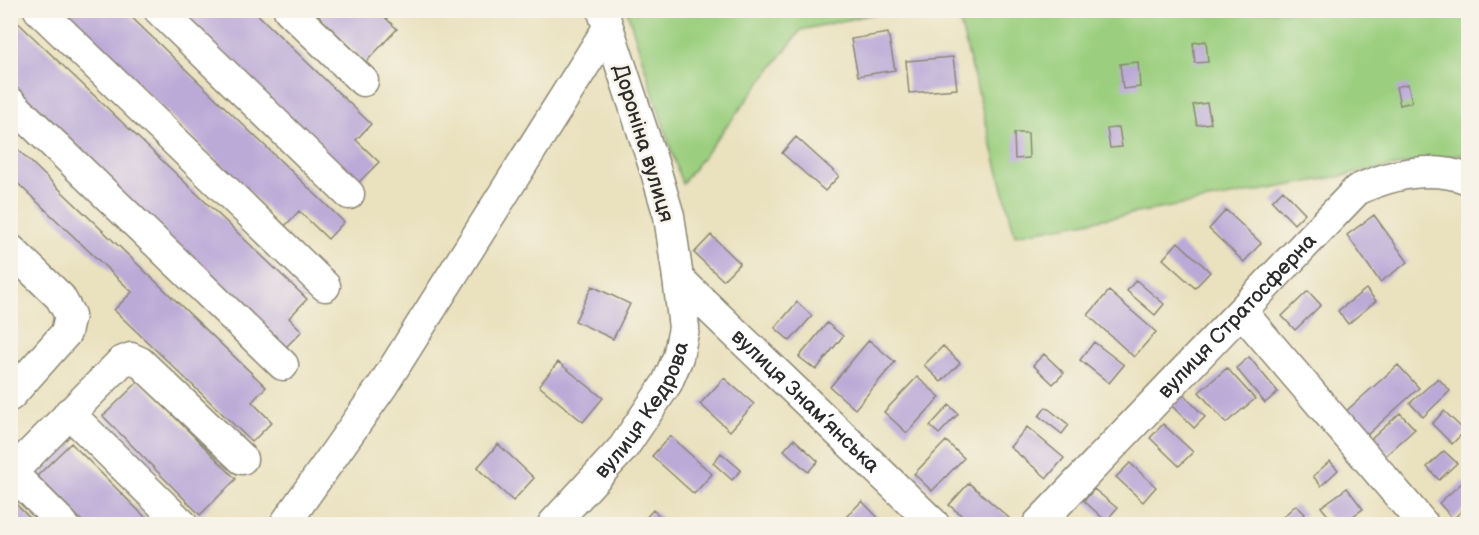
<svg xmlns="http://www.w3.org/2000/svg" width="1479" height="535" viewBox="0 0 1479 535" font-family="'Balsamiq Sans',sans-serif">
	<rect width="100%" height="100%" fill="#f7f3e8"/>
	<filter id="ink" filterUnits="userSpaceOnUse"><feTurbulence type="fractalNoise" baseFrequency=".0167" numOctaves="2"/><feDisplacementMap in="SourceGraphic" scale="12" xChannelSelector="R" yChannelSelector="G"/><feConvolveMatrix kernelMatrix="1 2 1 2 8 2 1 2 1" color-interpolation-filters="sRGB"/></filter>
	<filter id="wash" filterUnits="userSpaceOnUse"><feTurbulence type="fractalNoise" baseFrequency=".008" numOctaves="4" result="noise"/><feDisplacementMap in="SourceGraphic" scale="24" xChannelSelector="R" yChannelSelector="G"/><feGaussianBlur stdDeviation="1.35" result="paint"/><feColorMatrix in="noise" values="0 0 0 0 0 0 0 0 0 0 0 0 0 0 0 0 0 1.4 0 .05"/><feComposite in="paint" operator="in"/></filter>
	<g filter="url(#wash)">
		<rect width="100%" height="100%" fill="#eae1be"/>
		<path fill="#9bcf7f" stroke="#637d55" stroke-width="1.5" d="M627,11V10L888,11L801,30L682,184Z
			M957,11H1468V153L1015,235Z"/>
		<g id="blocks">
			<path fill="#bba9d7" d="M61,10H124L344,222L328,239L299,211L285,226Z
				M176,10H253L371,124L356,140L379,162L357,184Z
				M312,10H377L397,29L366,62Z
				M10,15L307,299L289,318L302,331L282,351L10,91Z
				M888,33L895,70L858,76L851,39Z
				M1206,41L1208,62L1195,63L1193,43Z
				M953,57L957,89L909,93L906,61Z
				M1138,62L1140,87L1123,89L1120,64Z
				M1408,84L1412,102L1400,105L1396,87Z
				M1207,103L1211,123L1197,125L1193,105Z
				M1119,127L1122,147L1110,148L1107,129Z
				M1014,133H1028L1029,158L1015,159Z
				M796,137L839,176L825,191L782,153Z
				M10,142L266,387L252,402L272,422L252,442L114,310L132,292L10,176Z
				M1283,190L1305,213L1294,224L1272,201Z
				M1226,210L1261,243L1244,262L1209,229Z
				M1374,215L1408,262L1380,282L1347,235Z
				M711,235L740,263L723,280L694,253Z
				M1178,242L1210,272L1195,288L1163,259Z
				M1136,280L1164,304L1155,315L1127,291Z
				M592,286L630,304L613,339L575,321Z
				M1366,289L1376,301L1348,324L1338,311Z
				M1109,291L1156,332L1134,357L1088,315Z
				M1308,291L1321,305L1295,330L1282,316Z
				M797,302L812,316L790,341L775,328Z
				M827,323L843,336L816,370L799,357Z
				M869,340L895,362L855,409L830,387Z
				M1094,342L1124,365L1109,383L1080,360Z
				M943,346L960,363L941,382L924,365Z
				M1044,354L1064,373L1053,384L1033,365Z
				M1249,357L1278,392L1265,403L1236,368Z
				M558,362L603,398L583,422L539,386Z
				M1398,365L1419,388L1366,436L1345,412Z
				M1227,368L1255,399L1226,423L1199,392Z
				M917,377L940,397L907,433L884,412Z
				M724,378L754,404L730,431L700,404Z
				M1438,378L1450,391L1423,417L1410,403Z
				M139,381L236,479L200,515L103,416Z
				M1184,395L1205,417L1194,428L1172,406Z
				M949,405L958,414L939,434L930,426Z
				M1046,407L1069,425L1062,434L1039,416Z
				M1444,411L1465,431L1452,444L1432,424Z
				M1400,413L1415,429L1384,457L1369,441Z
				M1163,424L1193,452L1179,466L1150,438Z
				M1027,427L1064,458L1047,478L1010,447Z
				M670,436L712,474L694,494L652,456Z
				M794,439L818,461L808,472L784,450Z
				M946,441L964,458L932,491L914,474Z
				M71,443L152,524H85L37,476Z
				M498,444L534,478L513,501L477,468Z
				M1444,451L1457,463L1439,480L1427,467Z
				M721,453L741,470L732,480L713,463Z
				M1330,461L1338,470L1321,486L1313,476Z
				M1130,463L1156,487L1143,502L1116,477Z
				M1464,481L1468,486V505L1453,519L1439,503Z
				M969,483L1009,518L1003,524H972L949,505Z
				M1347,488L1363,509L1341,524H1335L1321,507Z
				M1094,489L1117,508L1106,521L1084,501Z
				M862,501L884,524H854L846,517Z
				M15,503L36,524H10V507Z
				M1296,505L1305,514L1294,524H1275Z
				M653,510L663,519L658,524H640Z"/>
		</g>
	</g>
	<g filter="url(#ink)">
		<use href="#blocks" fill-opacity="0" stroke="#8a8674" stroke-width="1.5"/>
		<g fill="none" stroke-linecap="round" stroke-linejoin="round">
			<defs>
				<g id="minor">
					<path d="M39,10L325,286"/>
					<path d="M159,10L349,194"/>
					<path d="M289,10L363,81"/>
					<path d="M10,102L283,365"/>
					<path d="M10,249L60,297L70,315L66,333L10,396"/>
					<path id="s1" d="M678,278L934,524"/>
					<path d="M1242,312L1423,524"/>
					<path d="M69,413L182,524"/>
					<path d="M12,473L63,524"/>
					<path d="M10,474L121,362L131,358L140,362L242,459"/>
					<path d="M285,524L383,385L608,28"/>
					<path id="s2" d="M553,524L623,448L667,383L678,357L684,328L678,278L669,216L656,172L604,15"/>
					<path id="s3" d="M1038,524L1357,190C1392,174 1431,165 1468,179"/>
				</g>
			</defs>
			<use href="#minor" stroke="#8a8674" stroke-width="33"/>
			<use href="#minor" stroke="#fff" stroke-width="30"/>
		</g>
	</g>
	<g text-anchor="middle" stroke-width="5" stroke-linejoin="round" paint-order="stroke">
		<g font-size="21" fill="#2b2b2b" stroke="#f7f3e8">
			<text transform="translate(644 143) rotate(73)" y="7">Дороніна вулиця</text>
			<text dy="7" stroke="none"><textPath href="#s3" startOffset="288">вулиця Стратосферна</textPath></text>
			<text dy="7" stroke="none"><textPath href="#s1" startOffset="177">вулиця Знам’янська</textPath></text>
			<text dy="7" stroke="none"><textPath href="#s2" startOffset="146">вулиця Кедрова</textPath></text>
		</g>
	</g>
	<rect width="1479" height="535" fill="none" stroke="#f7f3e8" stroke-width="36"/>
</svg>
